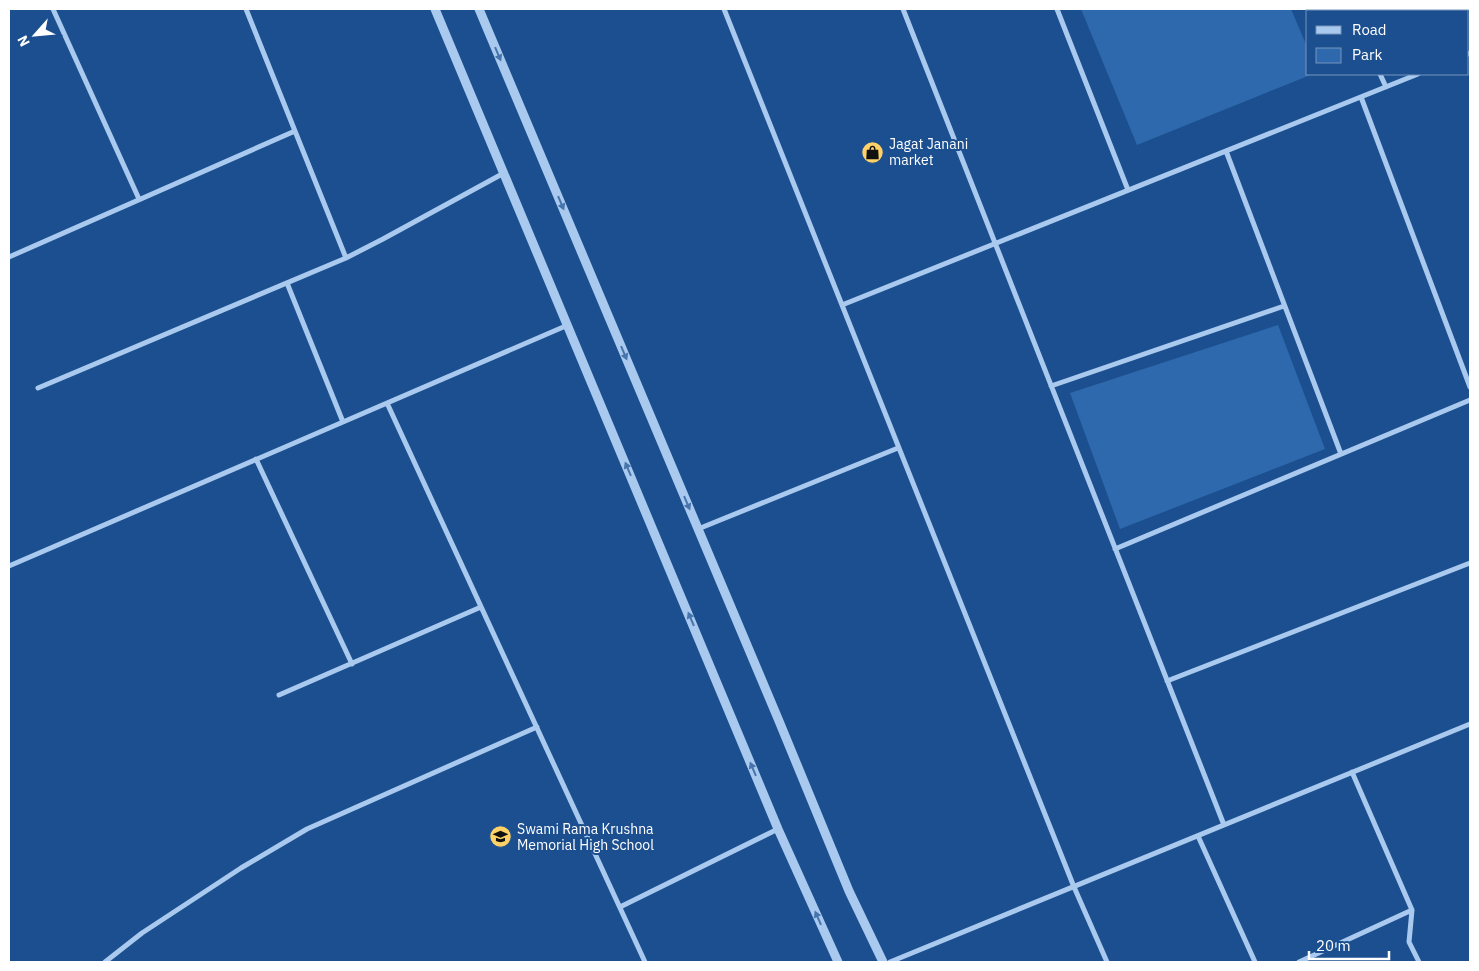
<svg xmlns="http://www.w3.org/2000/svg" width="1479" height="971" viewBox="0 0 1479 971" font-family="'IBM Plex Sans',sans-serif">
	<rect width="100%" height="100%" fill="#1b4f8f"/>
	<path fill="#2e69ad" d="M1081,9H1291L1308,49V74H1313L1137,145Z
		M1278,325L1325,449L1120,529L1070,393Z"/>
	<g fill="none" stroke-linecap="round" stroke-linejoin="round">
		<path stroke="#a9c9ee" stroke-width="5" d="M53,9L139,199
			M246,9L346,258
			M724,9L1074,887L1107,962
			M903,9L1224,825
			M1057,9L1128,190
			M1353,9L1354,11
			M1468,54L1470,53
			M1380,74L1386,87
			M1361,97L1470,387
			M1226,151L1341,454
			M9,257L295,131
			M287,283L343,422
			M842,305L1418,74
			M1051,386L1284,306
			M38,388L346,258L383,239L504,173
			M387,403L645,962
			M256,459L352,664
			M698,529L898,448
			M1115,549L1470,400
			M9,566L568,325
			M1167,681L1470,563
			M279,695L481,607
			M1198,836L1255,962
			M620,907L778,829
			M1412,910L1409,942L1419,962
			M105,962L142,933L241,868L307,829L537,727
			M890,962L1470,724
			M1299,962L1412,910L1352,772"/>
		<path stroke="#a9c9ee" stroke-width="9" d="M435,9L778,829L838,962
			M479,9L779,721L849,891L883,962"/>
	</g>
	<defs><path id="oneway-solid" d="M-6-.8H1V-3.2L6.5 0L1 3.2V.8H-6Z" transform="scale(1.25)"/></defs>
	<g fill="#4674ac">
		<use href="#oneway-solid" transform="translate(498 54) rotate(67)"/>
		<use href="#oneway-solid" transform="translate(561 203) rotate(67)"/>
		<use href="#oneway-solid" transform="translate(624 353) rotate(67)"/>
		<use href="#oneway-solid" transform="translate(628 469) rotate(-113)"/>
		<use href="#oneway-solid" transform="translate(687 503) rotate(67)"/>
		<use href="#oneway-solid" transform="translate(691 619) rotate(-113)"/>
		<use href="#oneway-solid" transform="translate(753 769) rotate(-113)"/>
		<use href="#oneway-solid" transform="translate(818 918) rotate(-114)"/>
	</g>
	<defs>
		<symbol id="shop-disc" viewBox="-11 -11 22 22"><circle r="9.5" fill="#ffd166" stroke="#1b4f8f"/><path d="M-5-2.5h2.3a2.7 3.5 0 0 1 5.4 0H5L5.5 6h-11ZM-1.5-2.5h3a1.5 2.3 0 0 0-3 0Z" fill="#111"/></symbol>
		<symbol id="school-disc" viewBox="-11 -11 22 22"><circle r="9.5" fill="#ffd166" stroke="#1b4f8f"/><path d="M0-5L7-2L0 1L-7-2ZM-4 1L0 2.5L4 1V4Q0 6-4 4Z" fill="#111"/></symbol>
	</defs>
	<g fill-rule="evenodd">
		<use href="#shop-disc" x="860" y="140" width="25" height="25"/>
		<use href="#school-disc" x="488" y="824" width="25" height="25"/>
	</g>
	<g text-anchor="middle" stroke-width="4" stroke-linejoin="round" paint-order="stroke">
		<g font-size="14" fill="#fff" stroke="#1b4f8f" text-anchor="start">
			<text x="889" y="149">Jagat Janani<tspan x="889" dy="16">market</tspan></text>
			<text x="517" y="834">Swami Rama Krushna<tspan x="517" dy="16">Memorial High School</tspan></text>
		</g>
	</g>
	<rect width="1479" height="971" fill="none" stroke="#ffffff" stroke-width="20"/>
	<rect x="1306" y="10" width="162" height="65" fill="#1b4f8f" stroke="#7695bc"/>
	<rect x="1316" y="26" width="25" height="8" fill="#a9c9ee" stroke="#7695bc"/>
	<text x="1352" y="35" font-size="15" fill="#ffffff">Road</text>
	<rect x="1316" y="48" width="25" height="15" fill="#2e69ad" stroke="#7695bc"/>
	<text x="1352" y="60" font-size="15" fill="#ffffff">Park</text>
	<g transform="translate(35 35) rotate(243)" stroke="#1b4f8f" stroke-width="4" paint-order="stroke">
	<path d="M0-4L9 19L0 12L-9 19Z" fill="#ffffff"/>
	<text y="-8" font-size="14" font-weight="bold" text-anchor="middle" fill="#ffffff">N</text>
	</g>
	<path d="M1309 951v8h80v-8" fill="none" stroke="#ffffff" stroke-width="2.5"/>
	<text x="1316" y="951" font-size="15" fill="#ffffff" stroke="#1b4f8f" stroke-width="4" paint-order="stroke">20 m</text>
</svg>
